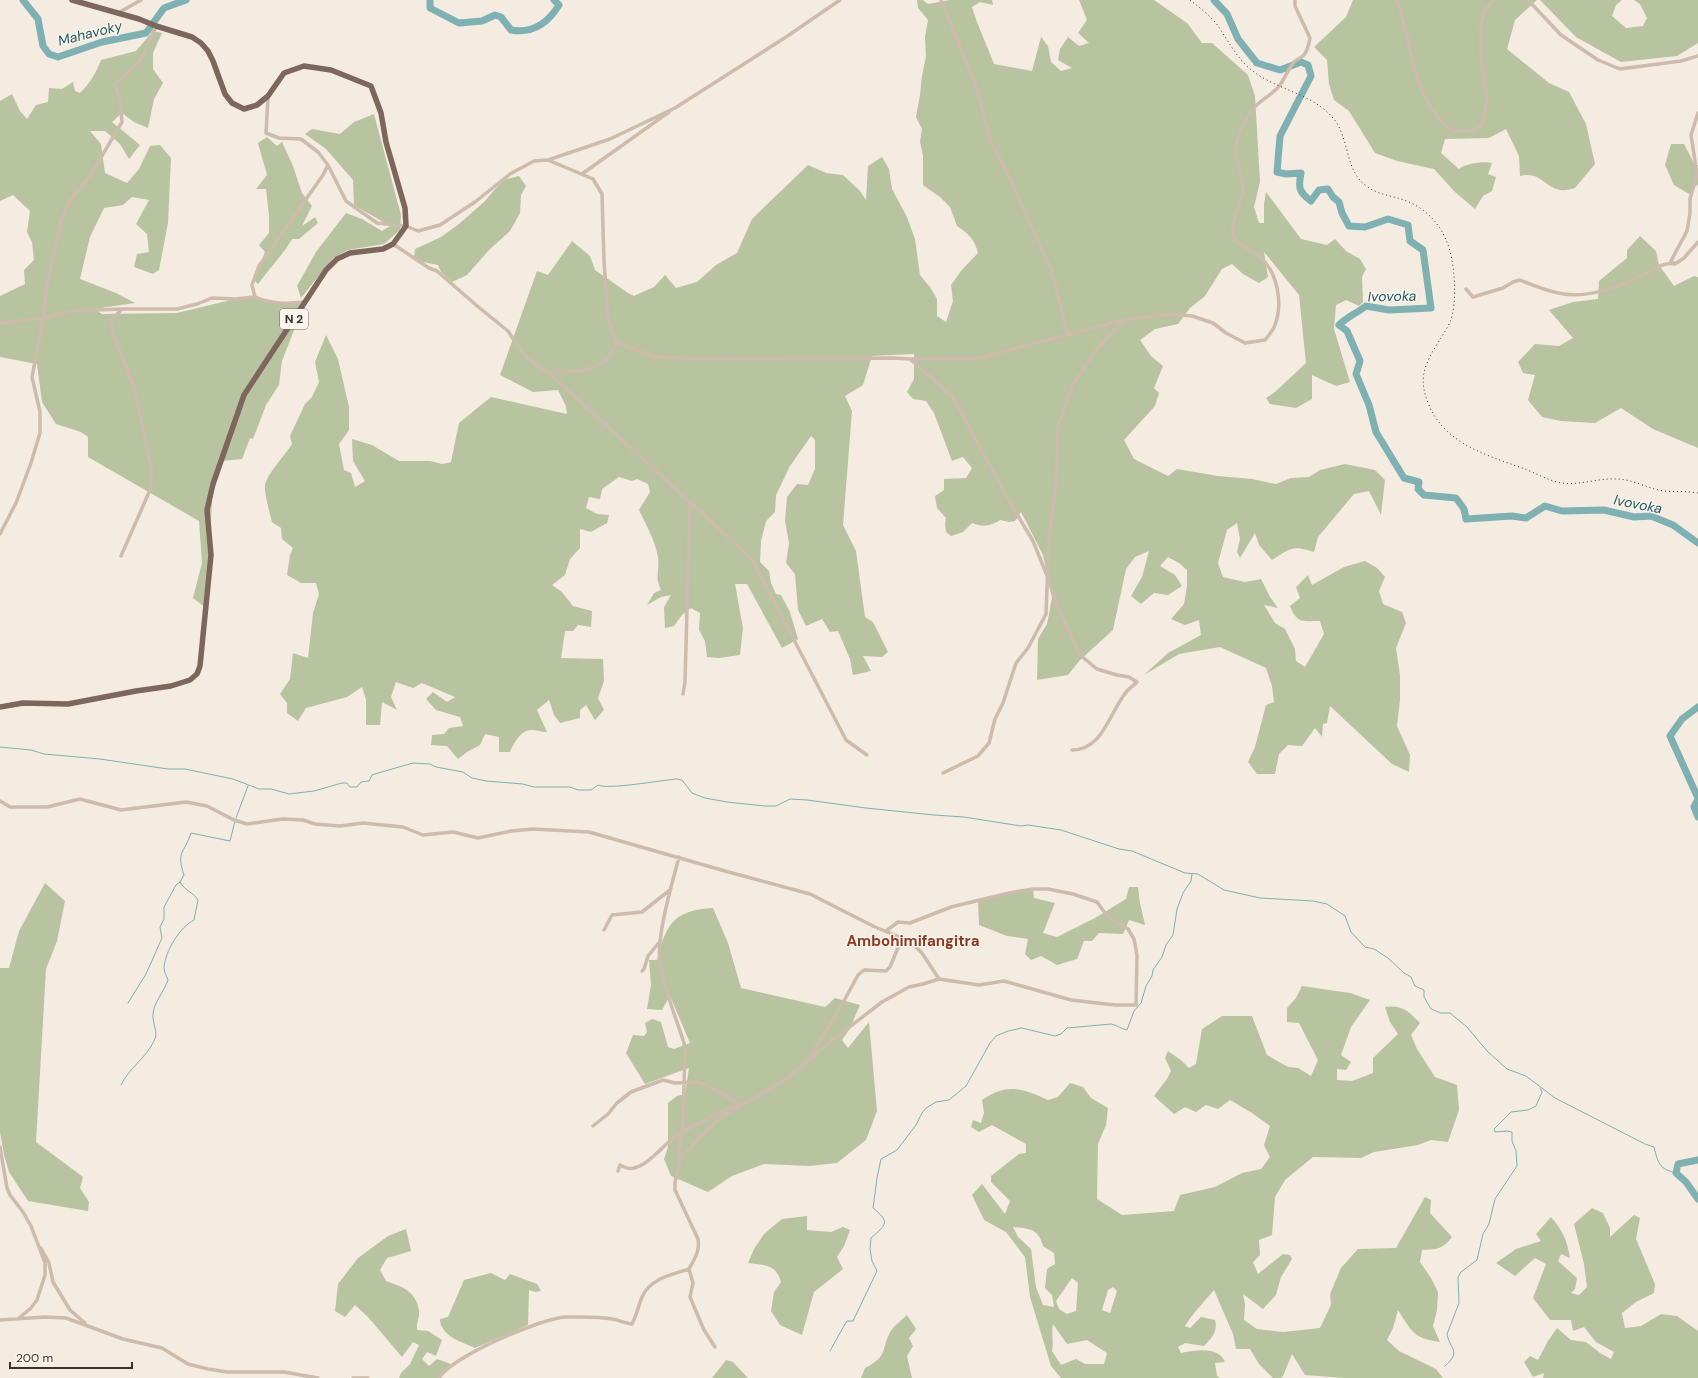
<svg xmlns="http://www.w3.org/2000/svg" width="1698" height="1378" viewBox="0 0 1698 1378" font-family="'DM Sans',sans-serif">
	<rect width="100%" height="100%" fill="#f4ebe1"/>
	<path fill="#b8c4a0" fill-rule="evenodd" d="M917,0H923L928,4L950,0H992L993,5L980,2L972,7C978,27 987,45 994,64L1032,71L1041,37L1048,46L1051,62L1061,71L1072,68L1058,60L1060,49L1068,37L1079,46L1089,43L1078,33L1087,20L1079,0H1154L1187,23L1202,43H1212L1248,75L1255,96L1260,182L1254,207L1259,223H1264V204L1266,192L1301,239L1327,245L1335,239L1346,251L1360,259L1366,269L1362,277L1363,302L1359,306L1346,300L1336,305L1334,329L1350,382L1336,386L1312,375V399L1296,408L1270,404L1266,398L1275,392L1306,363L1299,295L1264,252L1268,277L1259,283L1243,274L1232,264L1222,269L1205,296L1190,308L1178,324L1155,329L1140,340L1151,356L1163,366L1154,388L1159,393L1155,406L1124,440L1134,459L1168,476L1177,469L1218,476L1252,479L1276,484L1291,478L1309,477L1320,470L1345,464L1375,470L1385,480L1381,515L1369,491L1354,494L1318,537L1314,552C1292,545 1291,548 1272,560L1259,545L1255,533L1240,558L1237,552L1240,539L1237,523L1227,530L1218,563L1223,577L1245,582L1261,579L1270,597L1278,608L1264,605L1275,623L1285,629L1295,649L1296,661L1305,667L1324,634L1320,621C1303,621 1297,624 1290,606L1300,598L1296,587L1308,575L1312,585L1344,567L1365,561L1377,568L1385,577L1379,591L1383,604L1402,612L1406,623L1396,648L1400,675V700L1397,726L1410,755L1409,772L1392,764L1330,706L1327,723L1323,724L1322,737L1315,728L1302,746L1288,745L1279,754L1275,774H1257L1248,762L1255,747L1266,705L1274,702L1272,686L1266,668L1220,647L1179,654L1144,675L1168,653L1201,635L1199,620L1185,625L1171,619L1184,604L1187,586V570L1179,563L1168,557L1160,566L1175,575L1182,586L1168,595L1154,593L1141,604L1131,596L1142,577L1149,551L1135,557L1126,569L1113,630L1080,660L1068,675L1037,680L1038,639L1047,624L1052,598L1043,555L1021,512L1015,521L1009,522L1000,520C989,527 983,527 972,523L963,532L951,536L946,532L945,524L946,518L937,508L935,496L944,490V479L966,478L972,468L963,457L952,461L934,413L926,401L913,399L907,392L914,379V354L872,356L863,385L845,396L852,411L843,525L856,551L865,617L873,622L888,652L882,657L863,656L871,671L853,675L850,659L838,631L830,632L822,619L806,626L798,610L795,574L786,563L789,543L785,521L787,497L797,484L808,485L815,469V440L811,436L790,466L776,495L775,512L766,521L761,541L760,562L769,571L771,583L776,594L781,595L790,612L798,639L782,648L747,584H735L743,628L740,655L719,658L707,657L705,641L699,630L700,613L691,608L682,615L674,626L665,628L664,607L671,595L661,597L647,605L654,593L661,590C654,576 660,571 658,557C655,540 646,525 639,510L650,492L648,484L637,479L632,481L619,477L602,489L600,499L589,497L586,508L597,514L609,515L607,523L591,532L580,529V548L570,559L565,575L552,585L562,592L573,606L592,611L591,627L578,625L573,631H565L561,658L603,659L604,681L598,698L604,710L595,720L586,705L580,710V718L560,723L554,715L549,700L537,710L547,732C542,732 537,730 531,730C521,730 513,744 510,752H499V737L485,734L480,745L467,752L458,759L447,746L431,745L432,735L444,734L449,728L463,726L460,717L436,710L426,699L433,692L447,702L455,697L422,683L413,688L396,682L391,697L397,710L382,702L380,725H366V699L362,687L347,697L306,708L298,721L287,713V703L280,694L290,679L293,653L308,658L313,613L319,594L316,583H301L287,575L290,555L293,548L282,539L281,528L272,522C270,514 264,492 265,485C267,474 286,454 292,444L290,436L305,404L312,397L319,382L315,362L326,335L338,359L349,407V430L339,444L344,470L351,473L355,487L365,481L353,461L352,439L372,445L399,461H430L442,464L451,462L459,423L491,397L567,414L566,406L558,390L533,392L500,375L537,271L548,275L572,241L590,256L595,270L628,293L634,296L654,287L665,275L676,288L697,282L716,265L737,253L752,219L808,165L826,173L843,175L860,191L866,200L868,166L882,157L889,169L892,189L907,217L915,239L920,275L930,287L937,299V316L946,322L953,301L951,285L961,271L978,253C975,240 968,233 957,226L950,207L940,197L923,185V156L920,142L922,129L916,117L920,95L922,76L926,56L925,37L928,20L918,8Z
		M1353,0H1537L1515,20L1507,49L1549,83L1569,92L1586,124L1595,164L1575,188C1571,189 1564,191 1560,190C1543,186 1540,171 1520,176L1519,156L1506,129L1489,138L1445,139L1441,153L1459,169C1466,163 1484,161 1492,163L1488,174L1496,177L1492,191L1483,196L1475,209L1455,192L1434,169L1397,161L1375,153L1349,111L1334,100L1329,84L1327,60L1314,47L1346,17Z
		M1540,0H1622L1616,5L1612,16L1626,28L1643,26L1647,18L1640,4L1634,0H1698V43L1677,56L1621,62L1576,37Z
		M153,31L162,33L153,53V69L163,83L154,99L148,128L134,122L122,113L112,122L140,145L129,159L120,144L105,131H90L101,144L105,173L127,183L139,169L150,146L160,145L171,158L168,223L159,270L153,274L134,267L137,254L149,252L147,234L136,224L149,200L132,197L123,205L104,208L90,237L80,279L116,293L135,303L94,309L102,314L177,313L235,299L255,297L285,304L305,302L282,361L279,385L266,405L253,439L250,438L242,459L221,461L213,484L206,608L193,598L202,563L199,521L88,457V437L81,432L56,424L42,402L37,364L0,357V296L25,284L24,270L34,260L32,242L27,232L30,211L13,195L0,201V101L12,94L20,111L27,119L36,105L48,102L49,88L62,89L73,82L75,91L80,93C89,85 97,71 101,60L136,51Z
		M374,114L401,215L400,230L384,244L348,250L333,258L301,298L297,286L316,252L346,213L362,219L382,231L390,226L354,205L353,180L326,149L305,134L312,129L340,134L354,122Z
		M267,137L277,146L282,142L293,166L302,193L312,206L302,226L315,217L318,223L299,239H292C283,255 269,269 258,284L254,280L265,252L259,245L269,233V215L266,189H256L267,175L258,143Z
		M1671,144H1684L1695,165H1698V184L1689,194L1674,185L1665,165Z
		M519,176L526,186L521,195L520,213L510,231L489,250L467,275L452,282L441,272L438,265L423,262L414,257L415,249L441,237L459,224L484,202L503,180Z
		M1640,236L1656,251L1659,265L1674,286L1694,276L1698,277V448L1653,429L1621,408L1595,423L1561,421L1542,417L1528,400L1535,375L1523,373L1518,362L1535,344L1559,346L1573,338L1549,310L1573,302L1598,299L1599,281L1627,258V250Z
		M45,883L65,901L57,941L46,969L36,1142L83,1177L80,1188L89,1202L88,1211L28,1201L9,1172L4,1155L0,1132V968H9L19,931Z
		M1129,887H1138L1140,903L1145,925L1129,920L1123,934L1099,933L1092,941H1084L1077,959L1057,965L1041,956L1031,960L1025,954L1028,939L1007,936L979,925L978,900L1033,889L1034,898L1055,903L1043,933L1057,937L1095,918L1126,899Z
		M713,908L728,943L741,988L825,1007L835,998L860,1005L849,1030L842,1040L848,1048L869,1022L877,1111L866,1140L837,1163L809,1166L764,1164L732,1176L708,1192L671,1176L664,1159L668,1147V1103L677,1096L685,1094L689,1068L645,1084L626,1053L633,1035L644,1036L647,1032L645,1023L652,1019L661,1022L668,1047L674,1049L690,1043L670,996L662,1010L647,1009L651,985L649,960H657C666,924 674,910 713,908Z
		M1302,986L1350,993L1370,1000L1351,1027L1341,1055L1351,1062L1346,1070L1337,1069V1080L1352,1081L1373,1073V1058L1398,1034L1390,1022L1385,1007C1403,1005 1408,1011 1420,1023L1411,1035L1417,1049L1435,1077L1457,1085L1459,1110L1448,1142L1431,1140L1418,1145L1374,1152L1361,1158L1313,1157L1285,1180L1275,1197L1272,1235L1259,1240L1260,1255L1253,1262L1258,1274L1283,1254L1290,1255L1292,1259L1281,1277L1276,1295L1263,1309L1243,1294L1245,1304L1244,1320L1257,1329L1283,1332L1320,1328L1331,1305L1330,1294L1341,1268L1358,1249L1396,1248L1425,1197L1431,1200L1430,1213L1452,1237C1442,1250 1437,1249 1422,1250L1420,1262L1431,1278L1438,1292L1437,1310L1433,1326L1440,1342C1413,1338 1412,1332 1398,1310L1393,1328L1387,1340L1399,1351L1436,1369L1443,1378H1345L1305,1375L1292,1354L1283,1376L1281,1378H1273L1259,1364L1250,1349H1236L1233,1334L1214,1290C1204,1302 1193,1313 1185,1326L1190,1328L1201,1317L1215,1320C1218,1331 1212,1338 1204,1346L1185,1343L1178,1347L1181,1353C1195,1350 1219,1346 1225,1362L1215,1363L1217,1376L1220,1378H1061L1051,1366L1030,1297L1025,1257L1006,1232L984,1220L972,1195L982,1184L1005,1214L1010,1201L991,1182V1176L1019,1154L1026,1153V1144L992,1125L979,1132L971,1127L973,1120L981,1123L984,1113L982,1100C1007,1083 1022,1088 1048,1100L1058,1097L1070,1083L1083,1087L1091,1098L1108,1108L1106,1125L1098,1144L1097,1199L1122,1215L1174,1211L1180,1195L1215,1187L1242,1173L1261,1169L1270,1157L1264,1145L1270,1126L1252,1113L1230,1100L1218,1109L1206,1105L1196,1112L1185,1107L1174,1114L1154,1096L1167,1079L1171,1071L1165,1058L1168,1051L1182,1061L1189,1068L1196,1064L1202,1029L1222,1016H1252L1267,1055L1288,1067L1298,1068L1311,1076L1318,1060L1299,1023L1287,1022V1008L1296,998ZM1013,1227C1029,1229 1038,1228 1043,1246L1054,1253L1055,1264L1047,1269L1045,1288L1052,1295L1054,1307L1043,1305L1036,1287L1031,1249L1018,1237ZM1072,1278L1078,1283L1076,1311L1067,1314L1059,1309L1056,1301ZM1113,1287L1117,1291L1110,1313L1102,1310L1108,1290ZM1053,1324L1067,1344L1087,1340L1107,1353L1104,1364H1085L1076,1359L1061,1365L1052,1351C1054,1341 1051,1335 1053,1324Z
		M1592,1208L1603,1213L1610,1228V1237L1634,1215L1640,1218L1636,1239L1655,1284L1654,1293L1636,1302L1622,1313L1625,1328L1641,1326L1661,1314L1677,1316L1698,1331V1378H1543L1544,1373L1533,1377L1524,1362L1530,1356L1538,1360L1548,1341L1557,1328L1571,1340L1586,1342L1600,1353L1611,1359L1614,1352L1596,1342L1584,1327L1573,1331L1571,1320H1550L1533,1298L1546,1264L1535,1258L1515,1276L1496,1263L1516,1249L1541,1241L1536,1234L1551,1217C1563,1231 1567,1240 1570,1258L1561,1254L1558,1261L1577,1278L1575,1289L1571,1293L1579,1295L1587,1287L1584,1264L1574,1224Z
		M807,1216V1230L831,1232L843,1227L850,1230L844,1246L837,1257L843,1269L814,1292L802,1335L780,1325L771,1311L774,1292L781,1282C776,1264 765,1265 748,1263L754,1249L764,1234L782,1219Z
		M406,1229L411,1251L387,1258L380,1270L386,1281C403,1287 416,1291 419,1311C420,1318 416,1322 417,1330L428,1331L442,1340L436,1356L427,1352L422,1359L429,1366L437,1359L451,1364L441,1373L438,1378H399L401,1373L410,1364L419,1345L413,1342L402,1357L368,1317L355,1305L345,1317L335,1311L338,1284L358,1258L388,1236Z
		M491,1273L505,1280L510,1274L537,1284L541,1291L535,1292L529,1290L528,1325L475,1348C462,1342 440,1336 440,1319L448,1317L464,1280Z
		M907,1315L916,1329L909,1338L913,1346L907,1356L912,1378H861L865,1368C891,1355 879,1348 893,1328C897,1323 903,1319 907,1315Z
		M726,1360L733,1362L748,1378H712Z"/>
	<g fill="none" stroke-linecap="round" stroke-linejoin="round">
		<path stroke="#7fb0b2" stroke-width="1" d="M0,747L31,750L44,754L100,759L168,769H185L233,779L259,789H271L289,794L314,791L342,783H347L350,787H357L361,782L369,781L372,775L378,773L413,763L430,764L436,767L463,772L472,778L486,781L523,784L534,787H570L578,790H591L598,785C608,790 662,780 677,779L682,780L692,793L705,798L727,802L765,806H776L790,799L807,800L866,808L934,815L964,817L1021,826L1028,825L1061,830L1119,849L1132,851L1185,873L1198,874L1224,890L1260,898L1313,901L1327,904L1345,916L1351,932L1365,947L1374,949L1388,958L1404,973L1411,977L1415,986L1424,990V997L1431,1009L1441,1013H1450L1467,1027L1487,1051L1507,1069L1526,1076L1555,1098L1645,1144L1654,1147C1658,1163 1659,1169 1676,1173
			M236,818L248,786
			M128,1003L146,974L162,938L160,927L164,919V907L176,885L180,882L184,875C176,851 184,854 191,833L230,841L235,821
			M121,1085C129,1068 146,1058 154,1041C159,1033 152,1023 153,1014C154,1002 164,992 168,980C167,977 164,972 164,968C165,951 180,927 194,920L198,900C193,892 186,892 180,882
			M830,1351L845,1324L847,1321H853L877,1271L872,1261L870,1249L871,1238C887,1224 890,1222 873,1208L877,1178L881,1159L897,1150L916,1125L922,1113L926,1108L936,1102L949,1100L966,1086L990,1043L996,1036L1008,1031L1022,1028L1055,1036L1061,1034L1067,1028L1111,1024C1117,1025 1121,1029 1127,1030L1134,1011L1141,1003L1146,986L1152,976L1153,970L1162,957L1166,945L1173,935L1177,909L1183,893L1191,881L1192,874
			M1445,1366C1462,1351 1450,1350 1447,1334L1459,1303L1458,1277L1461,1272L1477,1260L1483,1234L1489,1224L1495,1199L1517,1166L1516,1151L1512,1141V1132L1507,1131L1495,1132L1494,1129L1511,1112L1528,1110L1536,1106L1542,1092L1540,1088"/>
		<path stroke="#7fb0b2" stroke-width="7" d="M23,0L38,19L43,46L49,54L58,57L102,42L146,33L164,8L186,0
			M430,0V8L459,23L482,21L495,15L501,17L511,30C533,34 548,23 559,5L554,0
			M1214,0L1227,14L1238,39L1257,63L1280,70L1301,62L1308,65L1311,76L1280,136L1277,172L1286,174L1301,173C1298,188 1299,192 1311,201L1319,190L1328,189L1333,197L1339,202L1342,213L1349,226L1365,227L1388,219L1408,225L1410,241L1423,250L1431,308L1389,310L1366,306C1357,313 1347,317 1339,325L1347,331L1360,361L1356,374L1369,405L1376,432L1404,478L1419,482L1418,489L1424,495L1456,498L1464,509L1466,519L1512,516L1526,518L1545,506L1562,511L1604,510L1634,517L1651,516L1673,525L1698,543
			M1698,707L1682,719L1670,736L1698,798
			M1698,799L1694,807L1698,817
			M1698,1160L1678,1164L1676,1173L1686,1182L1698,1199"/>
		<path stroke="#cdbbac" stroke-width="3.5" d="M941,0L977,89L991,143L1004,166L1051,269L1068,335
			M1397,0C1414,48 1409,96 1452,131H1472L1482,125L1487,100L1481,60V25L1484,11L1494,0
			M1528,0L1561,35L1598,60L1620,69L1681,61L1698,56
			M118,13L141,0
			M268,97L266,133L279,138L301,139L318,152L328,165L346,201L377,223L406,226L418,231L440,225L475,202L510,174L534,161L548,160L593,179L602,194L604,261L608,319L616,343L654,357L699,359L893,358L910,359L952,396L1012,506L1033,541L1048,578L1058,608L1080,655L1097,669L1117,675L1129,677L1137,682C1133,686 1127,690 1124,695C1109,715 1102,750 1072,750
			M548,160L610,139L675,108L786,37L840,0
			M582,174L669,112
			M393,244L429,268L437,271L476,305L508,331L524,355L540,368L548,372L752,559L846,740L867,755
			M1674,263L1671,261L1687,231L1690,213V199L1697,174L1691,135L1698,113
			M1466,289L1473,297L1503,288L1513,282L1520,280C1534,286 1549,292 1564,294C1588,298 1620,286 1641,276C1652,271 1663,261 1675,264L1684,258L1698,242
			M305,302C287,304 272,304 255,297L252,285L259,266L323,175L328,165
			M0,323L43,318L69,311L122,309
			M910,359H975L1123,320L1170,314L1192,316L1213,323L1226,333L1245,343L1265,340C1268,336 1273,331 1275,325C1283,303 1278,272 1259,256C1251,249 1240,248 1234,238C1228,227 1241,204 1243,192C1245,179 1233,161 1236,145C1239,130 1248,112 1259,103C1266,97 1274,93 1280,85C1285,78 1288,69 1294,62C1297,59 1301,58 1304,55C1308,50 1309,43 1310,38L1295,6V0
			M548,372C576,372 605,374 616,343
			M0,534L16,503L31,463L40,433V412L32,377L43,318L47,286L61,221L69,202L90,176L122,122L120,100L115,84L135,66L143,56L156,26
			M121,556L150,490L152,472L134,387L112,331V320L122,309H177L197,304L212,298L235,299L255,297
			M683,694L685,682L690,502
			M943,773L978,756L989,743L995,719L1003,703L1016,663L1028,648L1046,614L1049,538L1056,482L1058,426L1073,384L1098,348L1122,321
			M0,801L10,807H47L80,799L121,810L186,802L207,806L234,820L247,824L283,819L303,820L315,824L340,826L363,823L403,827L423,835L453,832L478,838L511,831L533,829L589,832L725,871L810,894L875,927L902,938L914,945L922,953L939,979L923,984L909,987L882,1002L826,1045L787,1079L721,1117L696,1141L680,1161L675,1182V1190L698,1239C700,1251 695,1258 689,1269C671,1275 651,1278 642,1297C638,1306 637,1315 632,1324C624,1323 619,1320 612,1319C597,1316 581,1317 566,1317C541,1318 451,1357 439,1378
			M679,857C672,884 656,937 660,963C664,990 676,1017 684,1043L685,1051L683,1119L679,1152L680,1161
			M604,930L612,915L642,912L670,890
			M886,931L898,922L910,923L951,907L1009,893L1033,889H1048L1073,894L1097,902L1108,917L1128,929L1134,939L1137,955L1136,1005H1115L1071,1000L1004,981L979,985L939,979
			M642,971L644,969L648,956L661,940
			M809,1058L839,1010L858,975L864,970L886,971L890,967L902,938
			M593,1126L608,1114L617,1103L631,1092L663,1080L675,1083L698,1082L706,1085L742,1105
			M0,1147L7,1188L10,1195L23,1212L31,1226L45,1263V1275L37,1300L31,1308L19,1318
			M618,1171L620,1165C624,1167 629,1170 634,1168C650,1164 662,1146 675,1137C692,1126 712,1117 729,1108L737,1106
			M41,1248L49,1263L53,1282L70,1310L85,1323
			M689,1269L693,1283L690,1297L704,1330L715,1347
			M0,1320L45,1317L66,1318L123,1339L162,1348L188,1364L208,1369L227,1372H284L318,1378
			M353,1378H368"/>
		<path stroke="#7d675c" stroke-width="5.5" d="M0,707L23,703L68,704L136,691L171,686L190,680L197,674L200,666L211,555L207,510L213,484L244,395L326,270L337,259L350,253L383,249L393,244L406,226L405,208L386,142L381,113L371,86L331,70L304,66L284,73L268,96L257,105L244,109L232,103L225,94L213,61L208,51L201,43L192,37L156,26L139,19L72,0"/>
		<path stroke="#3b302b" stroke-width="1" stroke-dasharray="1 3" stroke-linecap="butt" d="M1190,0C1199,7 1208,14 1215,22C1228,39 1236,59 1254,72C1278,90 1313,94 1333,118C1350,138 1344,168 1365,185C1376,194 1388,195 1401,199C1421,205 1438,220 1446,240C1455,259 1458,303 1450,322C1443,337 1433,348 1427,363C1422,375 1422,387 1427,400C1442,443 1484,454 1522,468C1534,472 1545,479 1557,482C1576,487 1596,478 1616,479C1633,479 1648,489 1664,491C1676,492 1687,491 1698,493"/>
	</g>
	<g text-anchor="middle" stroke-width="3" stroke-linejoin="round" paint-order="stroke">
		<rect fill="#fbf5ee" stroke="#756b66" stroke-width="1" x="280" y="309" width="28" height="20" rx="3"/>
		<g font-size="12" font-weight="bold" fill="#3b302b">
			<text x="294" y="323">N 2</text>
		</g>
		<g font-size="14" font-style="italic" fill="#1f5a5e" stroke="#fbf5ee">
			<text transform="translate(90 33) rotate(-14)" y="5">Mahavoky</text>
			<text transform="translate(1392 296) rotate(-1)" y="5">Ivovoka</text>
			<text transform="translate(1638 504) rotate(11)" y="5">Ivovoka</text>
		</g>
		<g font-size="15" font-weight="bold" fill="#8c3b22" stroke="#fbf5ee">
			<text x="913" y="946">Ambohimifangitra</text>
		</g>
	</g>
	<path d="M10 1362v6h122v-6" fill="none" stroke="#3b302b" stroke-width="2"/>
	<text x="16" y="1362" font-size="12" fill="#3b302b" stroke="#fbf5ee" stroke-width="3" paint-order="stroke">200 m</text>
</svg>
